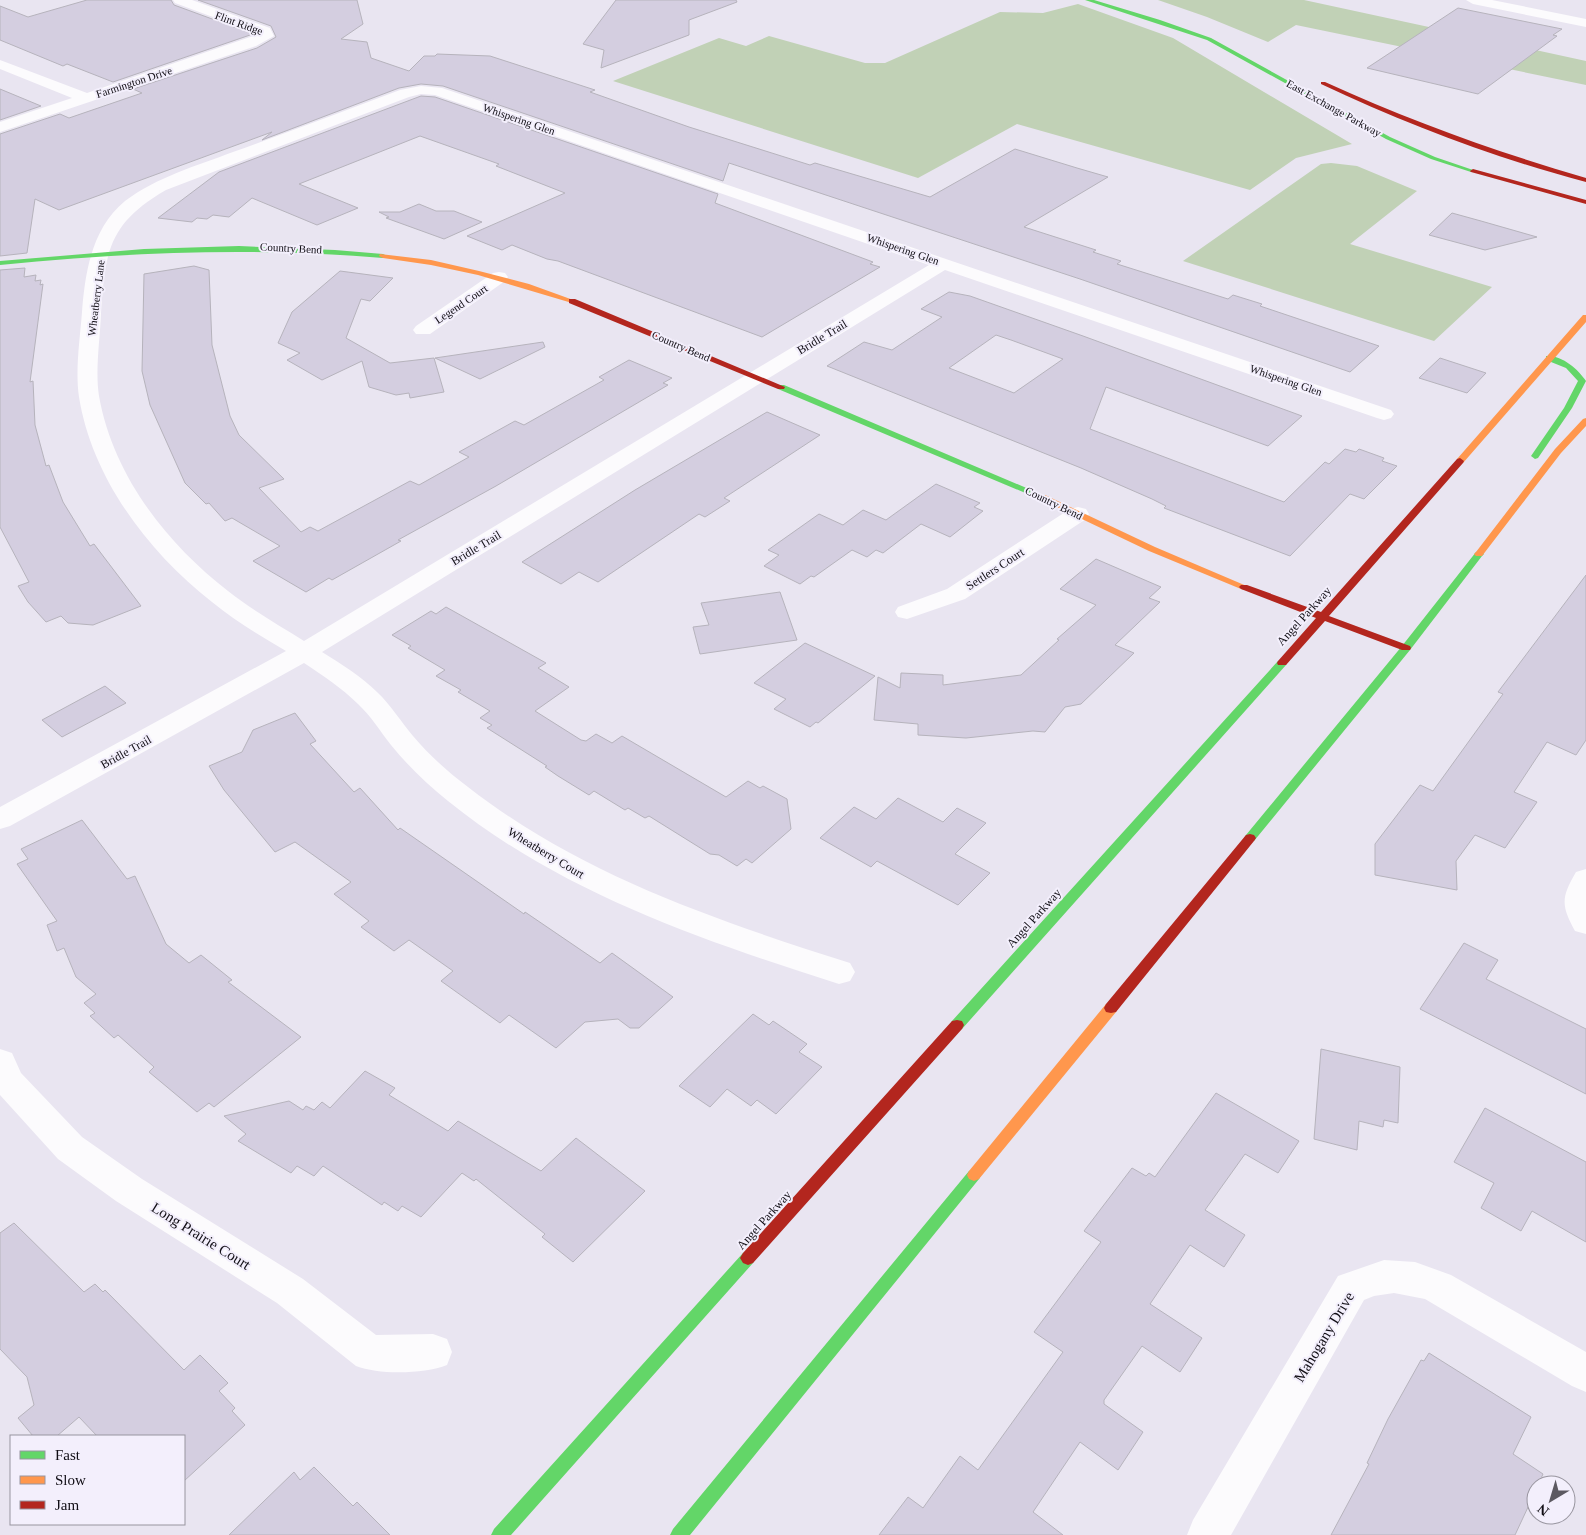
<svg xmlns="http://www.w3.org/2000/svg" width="1586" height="1535" viewBox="0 0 1586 1535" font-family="'Times New Roman',serif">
	<rect width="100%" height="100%" fill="#e9e5f1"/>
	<path fill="#c1d1b6" d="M1158,0H1304L1586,61V85L1296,25L1268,42L1207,17Z
		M1078,4L1173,38L1352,144L1296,158L1250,190L1017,124L918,178L613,81L719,38L746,46L769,36L865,63H885L1000,12L1043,13Z
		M1331,163L1357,166L1417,191L1350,244L1492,287L1434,341L1183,261L1321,164Z"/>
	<path fill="#d4cee0" stroke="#b6b3bc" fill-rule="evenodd" d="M87,0H171L174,5L253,34L113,82L67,64L63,66L0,40V6L28,17Z
		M198,0H357L363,24L341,39L367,42L371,58L409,71L424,56H435L437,54L490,56L595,90L590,92L689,127L810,165L815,163L930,197L1015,149L1077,168L1108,177L1024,227L1096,250L1093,252L1121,261L1117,264L1228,299L1233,295L1262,304L1260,306L1379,346L1350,372L1080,279L729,163L723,181L443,86L421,84L399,88L262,140L272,132L59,210L35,199L27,253L0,256V134L60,114L69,118L142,93L133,89L257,48L276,37L271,26Z
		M616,0H736L737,2L689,20V35L601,68L604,50L583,44Z
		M1458,8L1562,29L1553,35L1557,36L1478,94L1367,68Z
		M0,89L41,106L0,120Z
		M421,96L435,97L718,194L715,203L873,262L870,264L880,267L762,337L558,261L547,259L512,245L502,250L467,236L565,193L496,166L499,164L420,136L299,184L358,208L317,225L252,198L229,217L213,215L207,219L197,218L192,222L158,218L219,172Z
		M419,204L436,211H454L482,222L444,239L386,218L389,217L379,212H400Z
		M1452,213L1481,221L1537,237L1485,250L1429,235Z
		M194,266L209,270L212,345L230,416L239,435L284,479L259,488L301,532L310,527L318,531L410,481L419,485L469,457L459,452L515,421L524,425L604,380L599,377L629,360L672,378L663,383L668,385L496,486L398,540L401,541L332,580L329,578L306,592L253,561L280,546L232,518L225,521L209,503L206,504L185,483L150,405L142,371L144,274Z
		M25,268L24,277L36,275L35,281L41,280L40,285L43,284L30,382L33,381L35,425L46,466L49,465L63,502L90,546L94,544L141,606L93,625L68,623L61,616L46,622L28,602L18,586L29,582L0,527V270Z
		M340,271L393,278L370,301L361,299L346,338L390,363L434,358L444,392L410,398L409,393L396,395L369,387L362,361L322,380L287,360L300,353L278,343L292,312Z
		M949,292L970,296L1083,336L1302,416L1268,446L1106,387L1090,429L1284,502L1325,462L1329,464L1345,449L1356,452L1359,449L1384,458L1382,461L1397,466L1364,499L1350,494L1290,556L1164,508L1166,506L1152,499L1081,468L827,366L864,342L892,350L942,317L921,309ZM996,335L1011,340L1063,359L1014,393L949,368Z
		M543,342L545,347L480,379L435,358Z
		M1440,358L1486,373L1467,393L1419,378Z
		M767,412L820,435L724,498L730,501L705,517L699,514L598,582L579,572L561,584L522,562L635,490Z
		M936,484L980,503L974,507L983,511L950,537L921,524L883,553L876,550L867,557L852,550L814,577L811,576L800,584L764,566L779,555L768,550L819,514L843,525L863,510L886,520Z
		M1096,559L1161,587L1149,598L1160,602L1115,645L1134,653L1081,704L1065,707L1045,732L1033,731L966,738L918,735V724L874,720L878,677L900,688L901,673L943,675V685L1021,675L1059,640L1057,639L1096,605L1060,589Z
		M1586,575V740L1576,755L1547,742L1514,792L1537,802L1505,848L1475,835L1456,861L1457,890L1375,875V844L1420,785L1433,791L1503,694L1498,692Z
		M780,592L797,640L700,654L693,627L709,625L701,603Z
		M446,607L546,663L538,668L569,687L535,711L581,740L586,741L596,734L612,743L622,736L726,797L748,781L760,788L763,786L787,799L791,829L752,863L746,859L737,866L719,855L710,854L649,816L645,818L628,808L625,810L594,791L589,795L558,776L545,767L547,766L487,728L492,725L480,718L490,711L458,692L461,690L436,676L445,670L408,648L411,646L392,635L431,611L436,614Z
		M805,643L875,676L818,723L816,722L810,727L774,709L786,699L754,683Z
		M105,686L126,703L62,737L42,720Z
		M295,713L316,741L310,744L354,792L360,788L398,830L400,828L524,914L525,912L600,963L612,953L673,997L639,1028H630L618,1019L585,1022L556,1048L509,1015L500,1023L441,981L453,971L409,940L394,951L361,927L369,921L334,894L351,882L295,842L275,852L224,790L209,766L242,752L253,730Z
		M898,798L943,822L957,808L986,823L955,854L990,873L958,905L877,861L871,867L820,838L854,807L876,819Z
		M82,820L127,879L135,876L166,944L189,963L201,955L232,980L228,982L301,1037L214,1107L209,1103L197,1112L149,1072L154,1067L118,1035L114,1038L90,1016L95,1013L84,1003L96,994L76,977L64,948L57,951L47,925L57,921L17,864L28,859L21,849Z
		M1464,943L1498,960L1486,979L1586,1029V1094L1420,1009Z
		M753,1014L769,1025L773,1021L807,1044L799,1052L822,1067L776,1114L757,1100L751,1106L727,1089L710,1107L679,1086Z
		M1321,1049L1400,1067L1398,1123L1384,1120L1383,1127L1359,1121L1357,1150L1314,1139Z
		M365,1071L395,1088L389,1095L448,1131L458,1121L541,1171L576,1138L645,1191L573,1262L542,1237L545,1234L476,1179L474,1181L462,1173L421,1217L402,1206L398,1211L384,1202L382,1205L323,1166L314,1176L297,1166L291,1173L238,1141L246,1134L224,1116L289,1101L303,1110L306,1106L314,1110L322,1102L330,1108Z
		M1216,1093L1299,1141L1278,1173L1245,1154L1205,1210L1245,1235L1224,1267L1190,1245L1150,1304L1202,1338L1180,1372L1142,1346L1104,1400V1404L1143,1432L1118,1470L1080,1442L1033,1512L1063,1535H879L908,1497L923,1508L960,1456L978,1470L1063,1352L1034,1332L1101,1242L1084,1231L1132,1168L1146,1176L1149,1173L1155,1177Z
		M1485,1108L1586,1162V1242L1532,1211L1521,1231L1481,1208L1494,1183L1454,1162Z
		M14,1223L84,1292L95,1284L103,1292L105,1290L184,1370L200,1355L228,1383L219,1391L235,1408L232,1411L245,1425L184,1481V1436H97L79,1417L57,1436H33L18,1418L34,1405L27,1377L0,1349V1233Z
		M1429,1353L1531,1417L1513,1454L1543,1474L1538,1485H1536V1490L1515,1535H1331L1369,1464L1367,1463L1388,1419L1421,1360L1424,1361Z
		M314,1467L353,1506L357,1502L390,1535H229L294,1472L300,1480Z"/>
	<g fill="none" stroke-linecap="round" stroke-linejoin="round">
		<path fill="#fcfbfd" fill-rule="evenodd" d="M173,0H192L270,28L274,36L256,46L0,132V122L72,98L0,69V60L87,93L259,34L175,3Z
			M1466,0H1492L1586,19V27L1473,4Z
			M421,86L442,88L1391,410L1394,414L1391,418L1384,420L1377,418L945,270L322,652C341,664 361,676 377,692C391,705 401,722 413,736C429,755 448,772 468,787C581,875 715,920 850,963L855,972L850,981L839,984C701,940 562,893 448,801C427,784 408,766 391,745C380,731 371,716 358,704C342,688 322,675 304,663L10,826L0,829V807L286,651C261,636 235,621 212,602C148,552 92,478 79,397C75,370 80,339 82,312C85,272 92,228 125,201C157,177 196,166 233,152C289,132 344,111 400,90ZM421,94L435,95L929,265L304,641C279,625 252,610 228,591C166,543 113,475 99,396C95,370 100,340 101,313C105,251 109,223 166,190L409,97Z
			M499,272L505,273L508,277L505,281L430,334H416L413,330L416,326L493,273Z
			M1078,507L1086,509L1089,514L1086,519L965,599L907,619L898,617L895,612L898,607L947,589L1070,509Z
			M1586,869V934L1575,931C1561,905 1561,898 1576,872Z
			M0,1049L12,1053L21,1073L82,1137L142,1179L303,1279L376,1335L433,1334L447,1339L452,1352L447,1365C424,1374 379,1375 356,1366L277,1303L116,1201L58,1159L0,1095Z
			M1384,1260L1415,1262L1451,1275L1586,1352V1392L1572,1386L1425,1299L1394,1293L1374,1296L1364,1300L1231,1535H1187L1193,1520L1338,1276Z"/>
		<path fill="#63d668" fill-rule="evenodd" d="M1085,0H1094L1160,20L1211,38L1390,137L1435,157L1476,171L1471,172L1431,159L1386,139L1207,40Z
			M239,246L335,250L383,254L387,256L383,258C255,247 128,252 0,265V261L144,249Z
			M1546,356C1562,355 1578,369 1586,381L1572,408L1538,458L1535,459L1531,456L1564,408L1578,381L1566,368L1546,360Z
			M778,385H784L1050,498L1048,500H1042L778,389Z
			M1479,551L1482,552L1484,554L1482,556L1410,650L1254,841H1246L1244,838L1246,835L1402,646L1476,552Z
			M1282,660L1287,663L1286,665L962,1029L957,1030L952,1029L950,1025L952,1021L1278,661Z
			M974,1169L979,1171L981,1175L979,1179L690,1535H670L673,1529L969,1171Z
			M748,1251L753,1253L756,1258L753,1263L511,1535H491L494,1529L743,1253Z"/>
		<path fill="#ff974d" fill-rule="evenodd" d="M380,254L431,260L479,271L529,284L576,301L572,303L478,275L431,265L383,258L379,256Z
			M1583,315H1586V322L1463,463H1457V459Z
			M1586,418V426L1561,453L1482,556H1476L1474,554L1476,552L1555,449L1583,419Z
			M1045,495L1155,547L1249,587L1244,590L1241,589L1149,551L1042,500L1040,498Z
			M1111,1003L1116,1004L1118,1008L1116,1012L979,1179L974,1181L969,1179L967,1175L969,1171L1106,1004Z"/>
		<path fill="#b3261e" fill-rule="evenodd" d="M1321,82H1325C1410,121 1497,152 1586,178V182C1495,158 1406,124 1321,84Z
			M1473,169L1586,200V204L1471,172L1470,171Z
			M569,299H575L785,387L784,389H778L569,303Z
			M1460,458L1464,461L1463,463L1329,616L1410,646L1411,648L1410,650H1402L1325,621L1286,665H1278L1277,663L1278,661L1316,618L1241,589L1239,587L1241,585H1247L1321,612L1457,459Z
			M1250,834L1254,835L1256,838L1254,841L1116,1012L1111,1013L1106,1012L1104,1008L1106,1004L1246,835Z
			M957,1020L962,1021L964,1025L962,1029L753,1263L748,1265L743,1263L740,1258L743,1253L952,1021Z"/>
	</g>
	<g text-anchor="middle" stroke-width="4" stroke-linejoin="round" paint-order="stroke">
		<g font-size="11" fill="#100d14" stroke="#f3effc">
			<text transform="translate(239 23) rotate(20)" y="4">Flint Ridge</text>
			<text transform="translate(134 82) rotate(-18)" y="4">Farmington Drive</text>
			<text transform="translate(1334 108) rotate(29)" y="4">East Exchange Parkway</text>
			<text transform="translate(519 119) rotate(19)" y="4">Whispering Glen</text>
			<text transform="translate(291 248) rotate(3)" y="4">Country Bend</text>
			<text transform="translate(903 249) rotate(19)" y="4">Whispering Glen</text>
			<text transform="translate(96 298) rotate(-83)" y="4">Wheatberry Lane</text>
			<text transform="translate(461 304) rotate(-34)" y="4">Legend Court</text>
			<text transform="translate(681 346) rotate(23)" y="4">Country Bend</text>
			<text transform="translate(1286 380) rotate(19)" y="4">Whispering Glen</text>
			<text transform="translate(1054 503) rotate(26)" y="4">Country Bend</text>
		</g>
		<g font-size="12" fill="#100d14" stroke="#f3effc">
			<text transform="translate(822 337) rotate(-31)" y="4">Bridle Trail</text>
			<text transform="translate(476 548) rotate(-31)" y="4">Bridle Trail</text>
			<text transform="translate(995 569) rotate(-33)" y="4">Settlers Court</text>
			<text transform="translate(1304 616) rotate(-48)" y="4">Angel Parkway</text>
			<text transform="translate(126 752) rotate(-29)" y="4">Bridle Trail</text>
			<text transform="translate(546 853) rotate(31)" y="4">Wheatberry Court</text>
			<text transform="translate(1034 918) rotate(-48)" y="4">Angel Parkway</text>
			<text transform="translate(764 1220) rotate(-48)" y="4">Angel Parkway</text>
		</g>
		<g font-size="15" fill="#100d14" stroke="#f3effc">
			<text transform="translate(201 1236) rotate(32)" y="5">Long Prairie Court</text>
			<text transform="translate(1324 1337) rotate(-59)" y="5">Mahogany Drive</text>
		</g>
	</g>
	<rect x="10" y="1435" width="175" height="90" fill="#f3effc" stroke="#98959f"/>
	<rect x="20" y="1451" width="25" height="8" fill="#63d668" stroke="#98959f"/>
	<text x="55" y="1460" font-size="15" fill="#100d14">Fast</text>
	<rect x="20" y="1476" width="25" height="8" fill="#ff974d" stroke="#98959f"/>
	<text x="55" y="1485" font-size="15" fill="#100d14">Slow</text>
	<rect x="20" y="1501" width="25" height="8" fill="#b3261e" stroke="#98959f"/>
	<text x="55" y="1510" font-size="15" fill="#100d14">Jam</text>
	<g transform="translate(1551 1500) rotate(218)"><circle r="24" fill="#f3effc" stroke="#98959f"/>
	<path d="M0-4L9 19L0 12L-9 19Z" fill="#5c5961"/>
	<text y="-8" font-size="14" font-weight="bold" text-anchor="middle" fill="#100d14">N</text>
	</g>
</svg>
